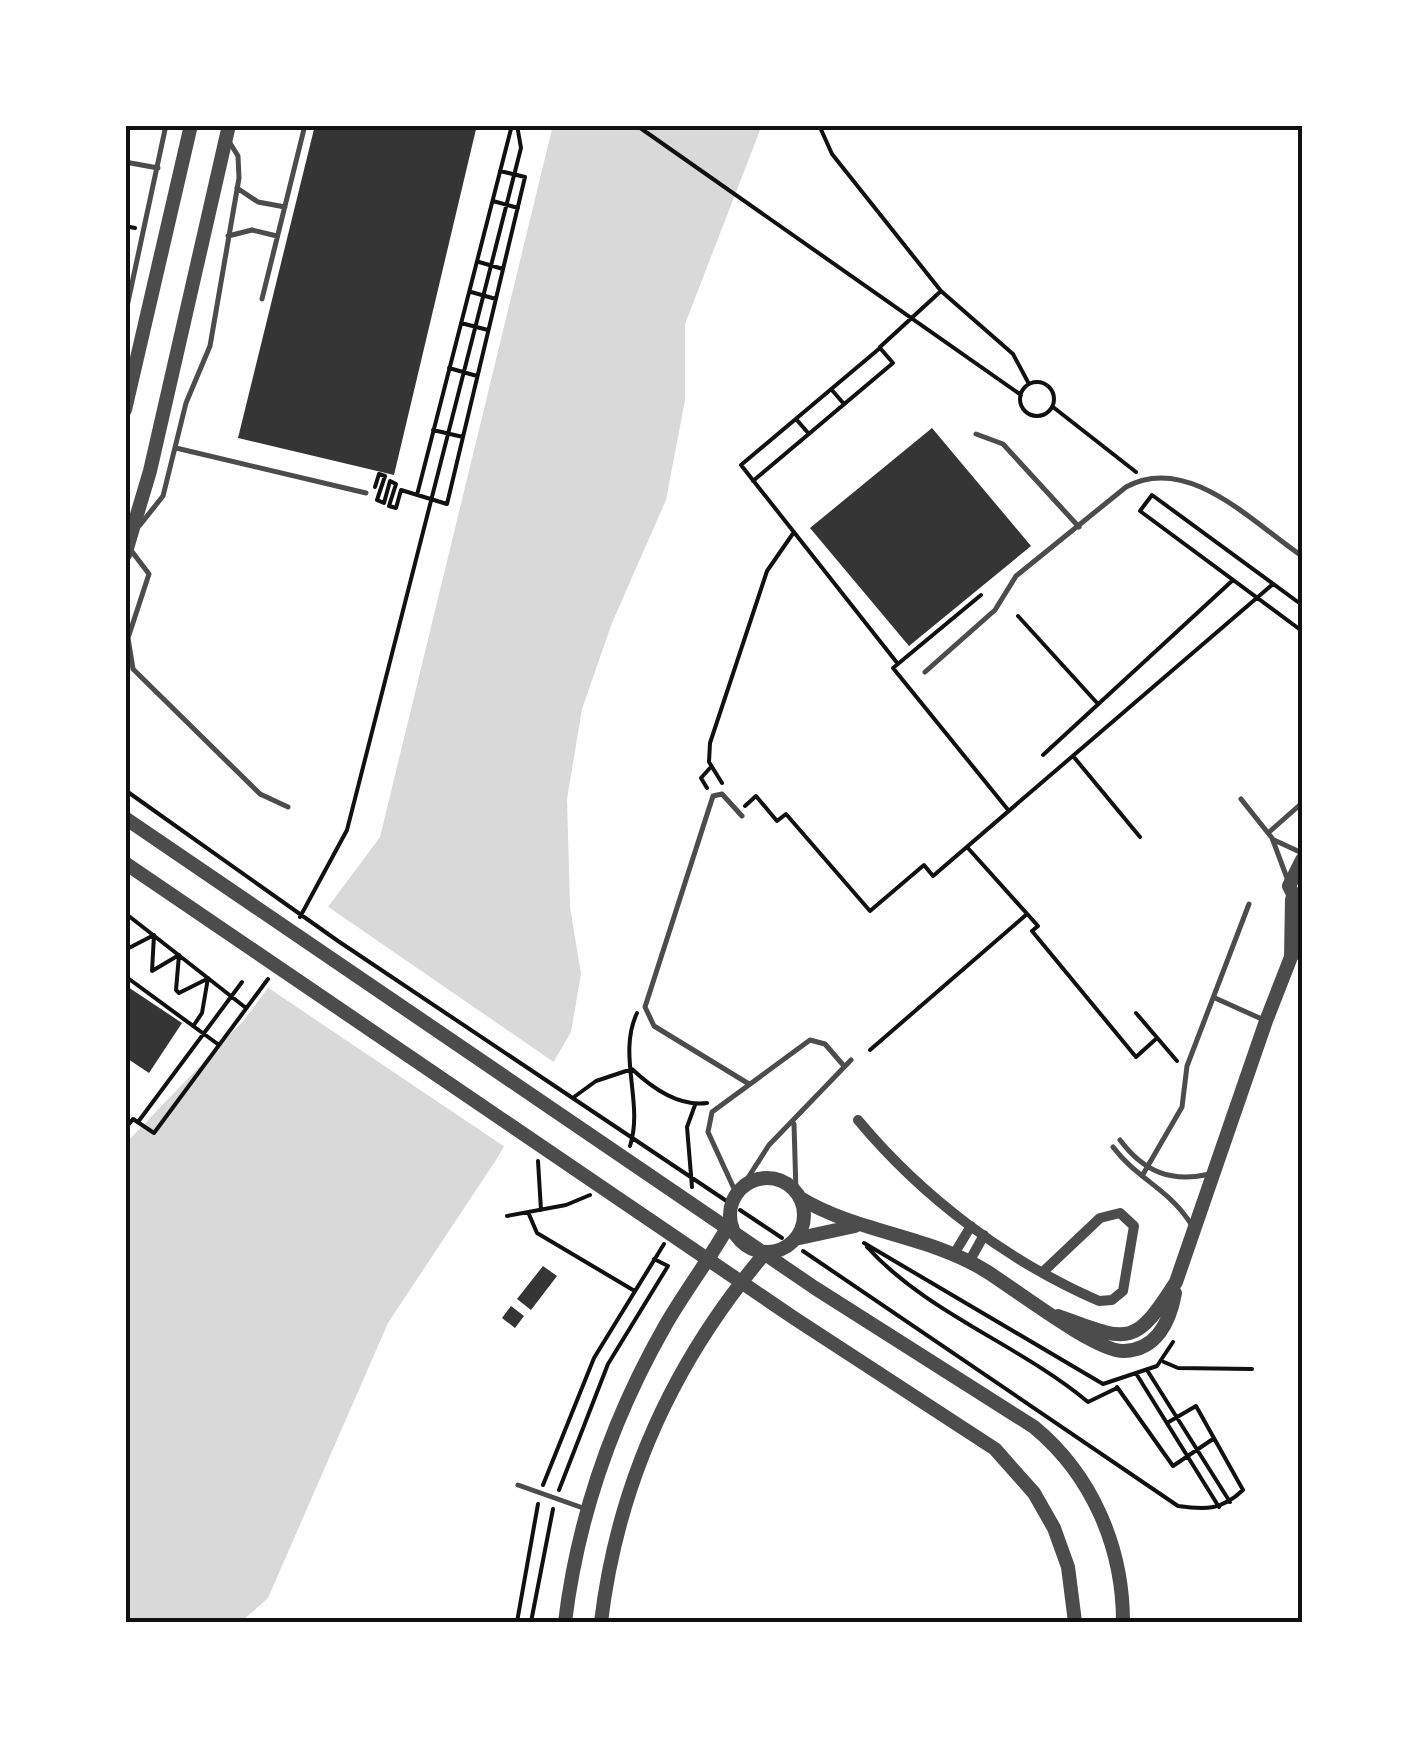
<svg xmlns="http://www.w3.org/2000/svg" width="1427" height="1747" viewBox="0 0 1427 1747" font-family="Georgia,serif">
	<rect width="100%" height="100%" fill="#fff"/>
	<path fill="#d9d9d9" d="M553,125H762L685,324V400L666,500L612,623L582,709L567,799L570,907L581,974L571,1032L496,1160L388,1323L268,1598L241,1622H125V1144L245,1019L380,837Z"/>
	<path fill="#fff" d="M324,904L558,1065L508,1149L264,985Z"/>
	<path fill="#353535" d="M315,125H477L394,475L238,438Z
		M932,428L1031,546L909,646L810,528Z
		M125,985L182,1023L149,1073L125,1057Z
		M543,1266L557,1276L531,1310L517,1299Z
		M511,1306L524,1316L515,1328L502,1318Z"/>
	<g fill="none" stroke-linecap="round" stroke-linejoin="round">
		<path stroke="#111" stroke-width="4" d="M636,125L1021,395
			M819,125L832,154L941,291L880,347
			M493,201L518,208
			M125,226L135,228
			M479,262L503,269
			M941,291L1013,354L1029,384
			M471,292L496,299
			M461,323L488,330
			M449,368L477,376
			M1020 399a17 17 0 1 1 34 0a17 17 0 1 1-34 0Z
			M831,389L844,404
			M1053,407L1136,472
			M796,419L809,434
			M433,430L463,437
			M753,481L893,363L880,348L741,465L898,664
			M375,487L379,474L385,476L377,500L384,503L390,481L396,484L389,506L396,508L401,490L447,504L525,177L500,171
			M417,495L512,125
			M981,595L893,668L1009,811
			M1302,605L1152,495L1140,511L1302,631
			M1018,616L1098,704
			M1043,755L1233,580
			M1073,756L1140,837
			M722,783L709,762L710,743L767,571L794,532
			M707,788L701,778L710,768
			M125,790L338,941L728,1202
			M745,806L756,796L777,821L786,814L870,911L924,865L933,876L1273,584
			M967,847L1038,926L1032,931L1136,1057L1157,1038
			M125,913L246,1008
			M300,917L347,830L521,148L517,125
			M125,950L154,935L152,971L179,955
			M179,955L176,990L179,993L207,979
			M125,976L219,1045
			M1136,1013L1177,1061
			M194,1025L202,1013L208,978
			M870,1050L1027,914
			M574,1097L596,1081L632,1069C652,1088 678,1107 707,1103
			M138,1122L242,982
			M125,1129L133,1119L154,1133L268,979
			M630,1146C644,1103 617,1055 637,1013
			M538,1161L541,1210
			M692,1187L687,1127L695,1105
			M740,1210L782,1238
			M528,1212L537,1233L633,1290
			M507,1216L566,1205L590,1195
			M864,1243L1103,1384L1157,1366L1173,1342
			M867,1247C927,1313 1020,1345 1088,1402L1117,1388
			M803,1251L1178,1506C1206,1510 1222,1510 1243,1490L1196,1406L1167,1423
			M1164,1362L1178,1368L1252,1369
			M1147,1370L1230,1502
			M1137,1375L1219,1507
			M1117,1387L1173,1466L1213,1439
			M543,1485L594,1358L664,1244
			M559,1490L608,1364L668,1266L654,1259
			M517,1622L538,1504
			M531,1622L553,1509"/>
		<path stroke="#4c4c4c" stroke-width="5" d="M125,162L158,168
			M237,188L258,202L285,207
			M228,236L252,230L277,236
			M262,299L305,125
			M125,316L166,125
			M976,434L1003,444L1079,527
			M176,448L366,493
			M140,525L163,496L186,403L210,346L239,178L238,156L230,143
			M130,549L149,574L128,638L133,669L260,794L288,807
			M925,672L995,610L1016,576L1126,487C1188,453 1253,523 1302,556
			M1241,799L1272,838L1287,878
			M742,816L722,794L713,796L645,1007L654,1026L749,1084
			M1268,833L1302,803
			M1274,840L1302,853
			M1215,998L1264,1020
			M794,1124L796,1192
			M1120,1140C1144,1172 1171,1183 1210,1174
			M1113,1147C1138,1180 1167,1187 1191,1224
			M1142,1176L1182,1107L1187,1066L1249,904
			M742,1187L769,1145L851,1060
			M736,1193L708,1132L712,1112L810,1040L825,1044L844,1066
			M518,1485L583,1508"/>
		<path stroke="#4c4c4c" stroke-width="10" d="M858,1120C922,1197 1007,1261 1099,1301L1112,1300L1123,1291L1134,1226L1120,1213L1100,1218L1045,1270
			M954,1254L971,1226
			M969,1262L984,1235"/>
		<path stroke="#4c4c4c" stroke-width="14" d="M125,410L191,125
			M125,555L150,471L229,125
			M125,818L815,1288L1034,1427C1092,1475 1123,1547 1123,1622
			M1302,860L1289,886L1302,912
			M125,863L794,1318L995,1449L1034,1493L1054,1528L1068,1567L1075,1622
			M1291,957L1292,899
			M730 1215a37 37 0 1 1 74 0a37 37 0 1 1-74 0Z
			M800,1198C858,1233 928,1235 986,1271C1015,1289 1096,1352 1124,1351C1157,1350 1170,1321 1175,1293
			M795,1239L855,1226
			M1058,1316C1129,1342 1134,1348 1176,1282L1266,1021L1291,957L1302,943
			M565,1622C578,1516 612,1419 665,1326C685,1291 710,1259 730,1223
			M601,1622C618,1481 674,1360 766,1252"/>
	</g>
	<rect width="1427" height="1747" fill="none" stroke="#ffffff" stroke-width="255"/>
	<rect x="128" y="128" width="1172" height="1492" fill="none" stroke="#111" stroke-width="4"/>
</svg>
